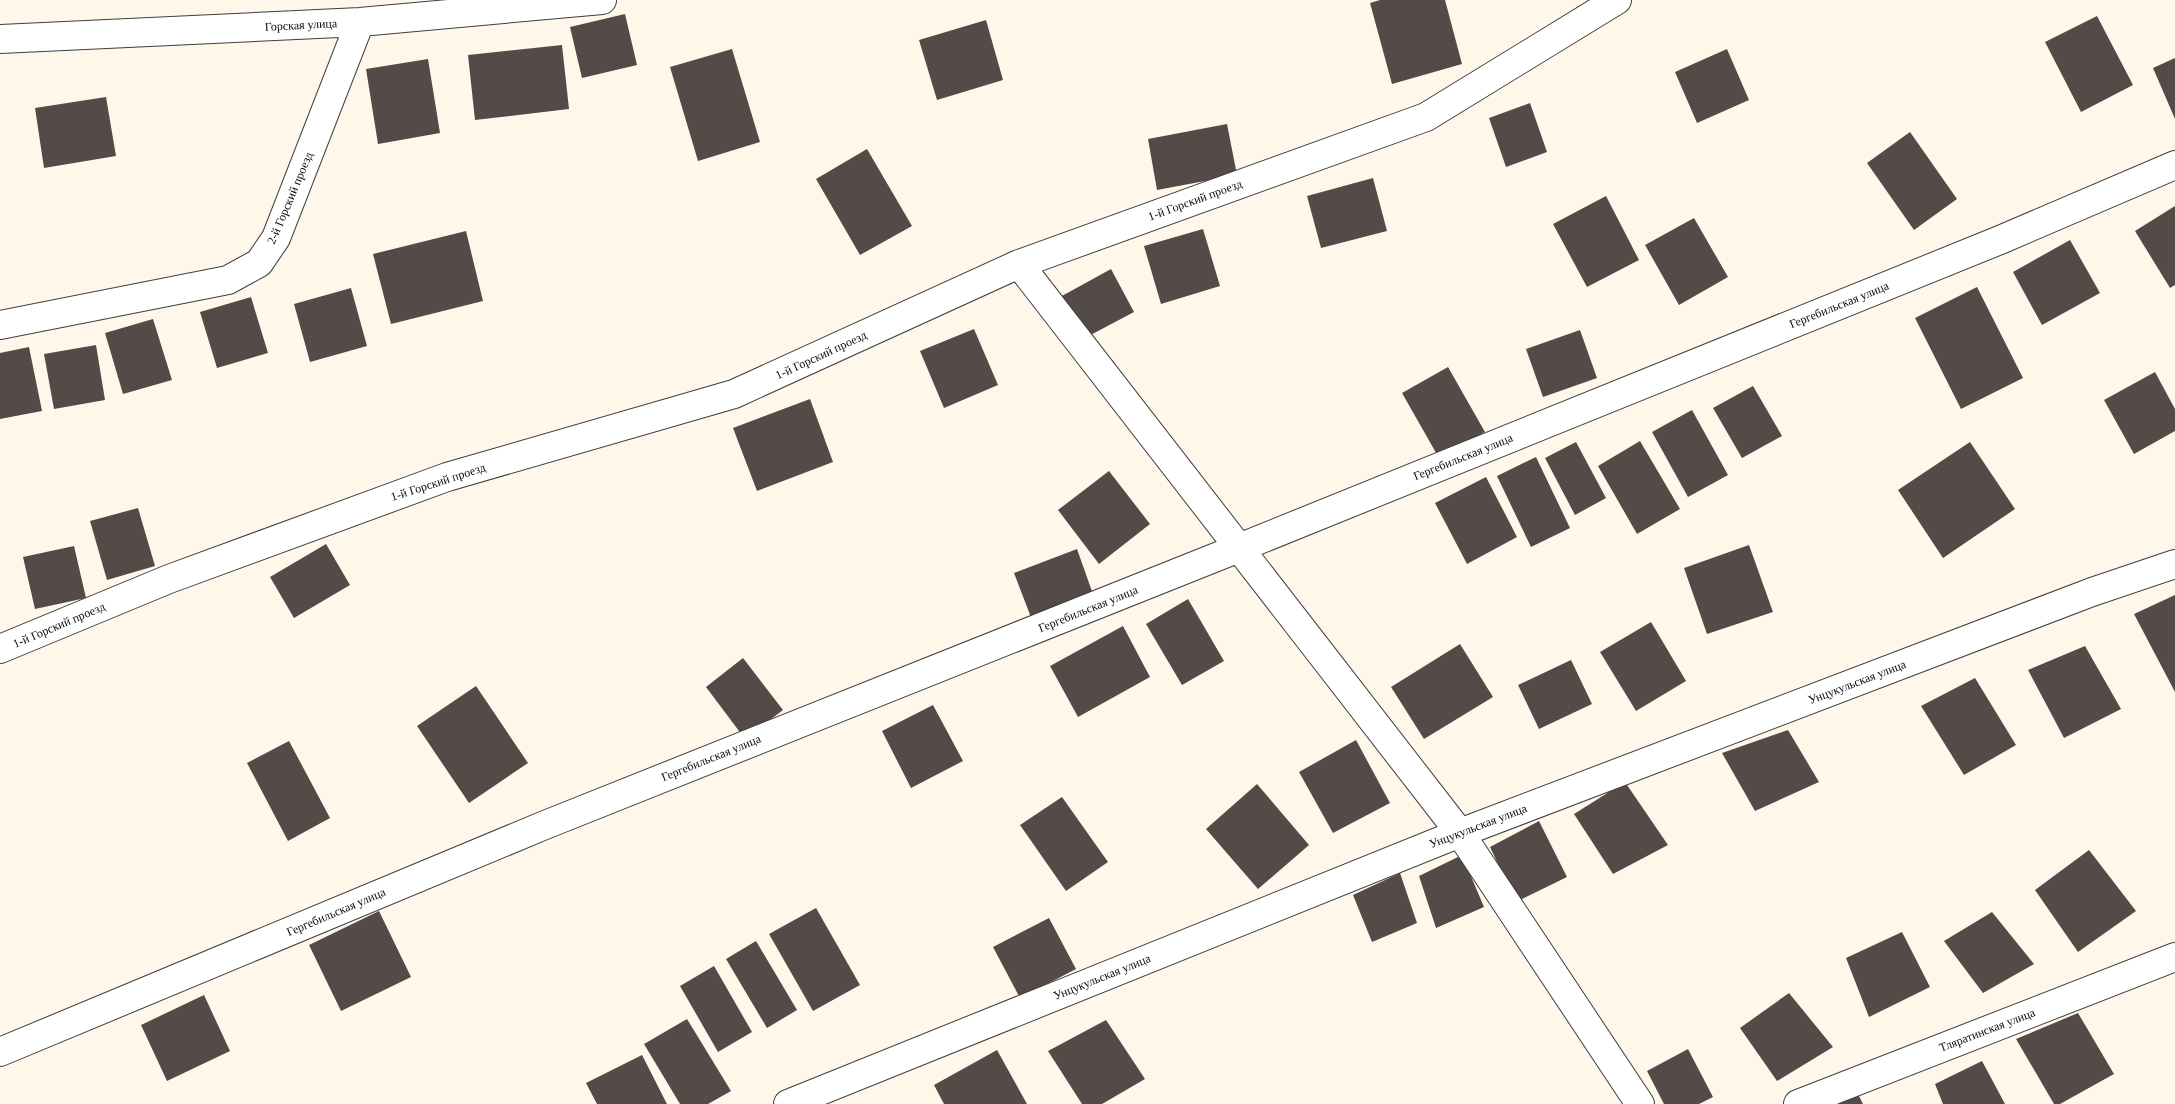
<svg xmlns="http://www.w3.org/2000/svg" width="2175" height="1104" viewBox="0 0 2175 1104" font-family="Georgia,serif">
	<rect width="100%" height="100%" fill="#fff8ea"/>
	<path fill="#544b48" d="M1380,0H1445L1462,64L1392,84L1370,3Z
		M625,14L637,65L582,78L570,27Z
		M2097,16L2133,85L2081,112L2045,42Z
		M986,20L1003,80L937,100L919,40Z
		M562,45L569,109L475,120L468,55Z
		M732,49L760,142L698,161L670,67Z
		M1727,49L1749,100L1697,123L1675,72Z
		M2175,58V119L2153,68Z
		M428,59L440,133L378,144L366,69Z
		M106,97L116,156L44,168L35,108Z
		M1530,103L1547,152L1506,167L1489,118Z
		M1227,124L1237,175L1157,190L1148,139Z
		M1910,132L1957,199L1914,230L1867,163Z
		M867,149L912,226L860,255L816,179Z
		M1373,178L1387,231L1321,248L1307,196Z
		M1606,196L1639,260L1587,287L1553,224Z
		M2175,206V285L2170,288L2135,231Z
		M1694,218L1728,277L1679,305L1645,245Z
		M1203,229L1220,286L1161,304L1144,246Z
		M466,231L483,301L391,324L373,254Z
		M2070,240L2100,293L2042,325L2013,272Z
		M1111,269L1134,312L1083,339L1060,297Z
		M1977,287L2023,378L1961,409L1915,318Z
		M351,288L367,346L310,362L294,304Z
		M251,297L268,353L217,368L200,312Z
		M153,319L172,380L123,394L105,333Z
		M974,329L998,385L944,408L920,351Z
		M1580,330L1597,378L1543,397L1526,349Z
		M96,345L105,400L54,409L44,354Z
		M29,347L42,411L0,419V353Z
		M1448,367L1485,432L1439,458L1402,393Z
		M2155,372L2175,409V431L2134,454L2104,400Z
		M1753,386L1782,436L1742,458L1713,408Z
		M810,399L833,462L757,491L733,428Z
		M1692,410L1728,475L1688,497L1652,432Z
		M1640,441L1680,509L1637,534L1598,466Z
		M1576,442L1606,498L1575,515L1545,458Z
		M1970,442L2015,509L1943,558L1898,490Z
		M1536,457L1570,528L1531,547L1497,476Z
		M1109,471L1150,524L1099,564L1058,510Z
		M1486,477L1517,537L1467,564L1435,503Z
		M138,508L155,566L107,580L90,521Z
		M326,544L350,585L294,618L270,577Z
		M1749,545L1773,612L1707,634L1684,568Z
		M74,546L86,598L35,609L23,557Z
		M1077,549L1094,597L1032,620L1014,573Z
		M2175,595V692L2134,614Z
		M1188,599L1224,661L1182,685L1146,624Z
		M1651,622L1686,681L1636,711L1600,652Z
		M1123,626L1150,677L1078,717L1050,666Z
		M1460,644L1493,697L1424,739L1391,687Z
		M2085,646L2121,709L2064,738L2028,670Z
		M743,658L783,710L745,739L706,687Z
		M1571,660L1592,704L1539,729L1518,685Z
		M1975,678L2016,745L1964,775L1921,706Z
		M476,686L528,763L469,803L417,726Z
		M933,705L963,761L911,788L882,731Z
		M1788,730L1819,782L1755,811L1722,753Z
		M1356,740L1390,803L1333,833L1299,772Z
		M289,741L330,818L288,841L247,763Z
		M1625,782L1668,845L1613,874L1574,814Z
		M1257,784L1309,845L1258,889L1206,829Z
		M1062,797L1108,862L1066,891L1020,825Z
		M1539,821L1567,877L1516,902L1490,847Z
		M2089,850L2136,911L2078,952L2035,890Z
		M1462,855L1484,907L1436,928L1419,876Z
		M1400,873L1417,923L1372,942L1353,895Z
		M816,908L860,985L813,1011L769,934Z
		M379,911L411,977L341,1011L309,945Z
		M1992,912L2034,964L1983,993L1944,941Z
		M1049,918L1076,969L1020,998L993,947Z
		M1902,932L1930,987L1869,1017L1846,958Z
		M756,941L797,1010L767,1028L726,959Z
		M714,966L752,1032L718,1052L680,986Z
		M1789,993L1833,1047L1777,1081L1740,1028Z
		M204,995L230,1051L167,1081L141,1025Z
		M2078,1013L2114,1074L2060,1104H2054L2016,1039Z
		M687,1019L731,1091L708,1104H680L644,1044Z
		M1106,1020L1145,1079L1102,1104H1082L1048,1051Z
		M1688,1049L1713,1097L1699,1104H1664L1647,1071Z
		M997,1050L1027,1104H944L934,1085Z
		M642,1055L667,1104H597L586,1083Z
		M1982,1061L2005,1104H1943L1935,1084Z
		M1857,1092L1863,1104H1830Z"/>
	<g fill="none" stroke-linecap="round" stroke-linejoin="round">
		<defs>
			<path id="minor" d="M0,39L360,22L602,0
				M1019,264L1460,833L1640,1104
				M0,325L228,280L259,263L276,238L360,22
				M0,649L169,579L447,477L734,394L1019,264L1426,117L1617,0
				M0,1052L545,825L1239,548L2000,240L2175,165
				M788,1104L1460,833L2092,592L2175,564
				M1798,1104L2175,957"/>
		</defs>
		<use href="#minor" stroke="#3e3e3e" stroke-width="30"/>
		<use href="#minor" stroke="#fff" stroke-width="28"/>
	</g>
	<g text-anchor="middle" stroke-width="5" stroke-linejoin="round" paint-order="stroke">
		<g font-size="12" fill="#0b0b0b" stroke="#fff">
			<text transform="translate(301 25) rotate(-3)" y="4">Горская улица</text>
			<text transform="translate(290 198) rotate(-67)" y="4">2-й Горский проезд</text>
			<text transform="translate(1195 200) rotate(-20)" y="4">1-й Горский проезд</text>
			<text transform="translate(1839 305) rotate(-22)" y="4">Гергебильская улица</text>
			<text transform="translate(821 355) rotate(-25)" y="4">1-й Горский проезд</text>
			<text transform="translate(1463 457) rotate(-22)" y="4">Гергебильская улица</text>
			<text transform="translate(438 482) rotate(-18)" y="4">1-й Горский проезд</text>
			<text transform="translate(1088 609) rotate(-22)" y="4">Гергебильская улица</text>
			<text transform="translate(59 625) rotate(-23)" y="4">1-й Горский проезд</text>
			<text transform="translate(1857 682) rotate(-21)" y="4">Унцукульская улица</text>
			<text transform="translate(711 758) rotate(-22)" y="4">Гергебильская улица</text>
			<text transform="translate(1478 826) rotate(-21)" y="4">Унцукульская улица</text>
			<text transform="translate(336 912) rotate(-23)" y="4">Гергебильская улица</text>
			<text transform="translate(1102 977) rotate(-22)" y="4">Унцукульская улица</text>
			<text transform="translate(1987 1030) rotate(-21)" y="4">Тляратинская улица</text>
		</g>
	</g>
</svg>
